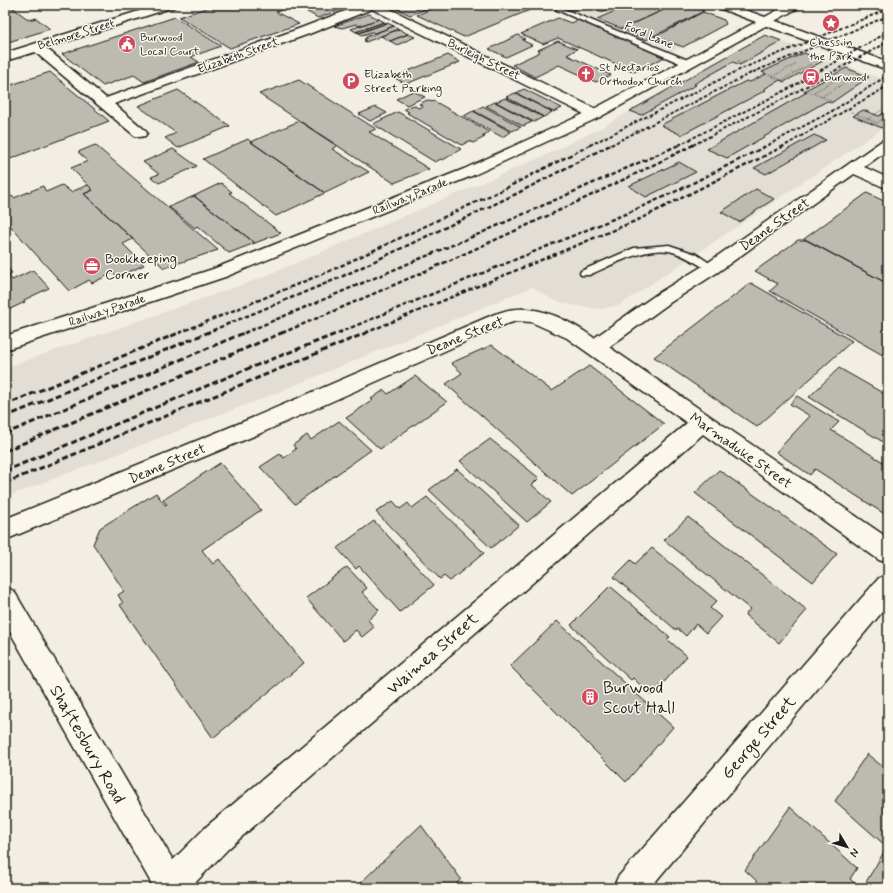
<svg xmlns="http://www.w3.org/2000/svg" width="893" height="893" viewBox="0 0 893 893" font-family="Mynerve,sans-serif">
	<rect width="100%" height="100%" fill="#f2eee4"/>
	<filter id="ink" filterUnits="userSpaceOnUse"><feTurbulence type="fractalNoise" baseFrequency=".025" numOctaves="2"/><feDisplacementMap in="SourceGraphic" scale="8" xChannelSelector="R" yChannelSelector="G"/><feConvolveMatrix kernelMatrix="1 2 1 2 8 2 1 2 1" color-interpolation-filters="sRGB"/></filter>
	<g filter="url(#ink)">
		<path fill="#e2ded5" d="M560,5H687L725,20V24L673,51Z
			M765,35L888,81V125L620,305L601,309L572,305L553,300L532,287L269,396L6,497L5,496V368L261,278L546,155L602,127Z"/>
		<path fill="#bdbab1" stroke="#1c1c1c" d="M5,5H23L13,8L29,20L36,18L50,29L5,43Z
			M215,5H282L287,8L276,12L299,24L230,48L179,17Z
			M295,5H335L342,9L318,18Z
			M389,5H437L410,15Z
			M441,5H480L488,8L496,5H542L464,37L417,15Z
			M567,5H585L574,10L565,6Z
			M605,5H622L608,11L606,10L602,12L595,9Z
			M629,5H674L622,29L597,19Z
			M674,5H687L704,11L646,40L622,29Z
			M703,12L724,20L726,24L683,47L654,36L660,33H663Z
			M369,14L379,19L359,26L356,24L342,28L334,26Z
			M175,17L221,46L191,57L199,62L144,82L134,75L103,86L62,54Z
			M558,18L571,23L579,20L665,57L634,72L558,38L543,44L521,34Z
			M379,19L384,22L356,32L351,29Z
			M384,22L387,23L359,33L356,32Z
			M387,23L394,26L375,33L372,32L362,35L359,33Z
			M394,26L399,29L366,42L364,41L366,40L364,39L367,38L366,37Z
			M399,29L408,34L390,41L381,36Z
			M408,34L415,37L397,45L390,41Z
			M518,35L525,39L522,40L532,45L506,57L489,49Z
			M765,35L782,41L740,65L733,62L694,84L696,85L641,115L630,111Z
			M558,41L577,49L567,55L611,75L596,82L559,65L535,77L512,65L540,52L538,50Z
			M804,53L823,61L784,82L780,80L764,89L766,90L681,135L661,125L746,81L750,82L766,74L762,72Z
			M448,55L460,62L406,84L393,77Z
			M846,68L869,77L831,103L827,101L727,158L707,149L807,92L804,91Z
			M50,72L109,121L5,161V87Z
			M299,80L376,129L369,132L429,169L394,183L259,94Z
			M524,89L562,108L553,112L516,93Z
			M178,90L230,126L178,148L165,138L176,133L138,106Z
			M413,91L425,97L407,105L396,99Z
			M515,93L552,112L544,117L506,97Z
			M505,98L543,117L534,122L496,102Z
			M427,100L432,102L434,101L489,132L482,136L485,137L473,143L469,141L462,145L407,113L409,112L404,109L414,105L418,108L423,106L419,104Z
			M495,102L532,122L523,126L486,106Z
			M483,106L521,127L512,131L474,111Z
			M376,107L387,113L370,121L359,114Z
			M863,110L879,116L888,110V124L882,128L853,116Z
			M473,111L511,132L502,137L464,116Z
			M398,112L461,149L443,160L441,159L435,162L373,124Z
			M299,121L337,146L332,149L369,172L325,193L251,142Z
			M814,135L826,140L766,174L754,168Z
			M248,139L251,142L325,193L276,216L203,159Z
			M95,145L218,250L164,268L84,194L93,190L71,168L88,161L78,152Z
			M173,149L197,166L159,183L151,177L159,174L143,162Z
			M679,162L696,172L646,197L629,186Z
			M221,183L232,192L229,193L281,233L255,243L194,196Z
			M62,185L71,192L88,185L93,190L84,194L133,239L123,244L144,265L118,277L113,273L92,283L89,280L69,291L5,220V199L12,196L14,198L43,186L46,192Z
			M756,189L774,199L739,222L721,212Z
			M867,193L888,203V284L804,239Z
			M194,196L255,243L229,253L197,226L195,228L169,207Z
			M798,240H807L888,284V358L770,291L778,284L755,271Z
			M5,265L12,273L8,275L12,280L33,270L49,288L24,300L25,302L8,310L5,308Z
			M751,283L852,341L757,427L654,357Z
			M492,345L552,391L589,366L664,424L572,496L446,384L462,373L451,363Z
			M839,368L888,396V445L809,397Z
			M415,376L447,402L380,449L346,418L373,400L371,399L384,390L388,394Z
			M797,396L839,422L831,430L888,465V512L886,515L815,469L810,475L776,452L810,416L790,404Z
			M339,421L371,450L295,504L260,467L280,454L284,458L296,449L293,445L307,435L311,440Z
			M490,439L539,478L532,485L551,502L527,522L460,461Z
			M220,463L261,510L202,550L213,564L219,559L304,663L213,738L120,605L123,603L118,595L124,591L93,544L100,528L156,493L165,505L167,504L163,500Z
			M457,469L519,525L491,548L429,490Z
			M719,470L837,554L813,582L695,493Z
			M427,497L484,553L450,581L444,576L440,579L376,512L393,501L400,509L408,503L412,508Z
			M688,517L807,610L779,643L745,615L750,609L664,540Z
			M374,521L434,585L400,612L359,566L356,569L337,548Z
			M652,548L717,601L710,608L721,617L706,633L696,624L686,636L677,628L676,630L614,577L631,560L635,564Z
			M347,567L367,588L362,592L379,610L368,620L374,627L362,637L356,630L343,641L306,598Z
			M610,586L670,637L667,639L687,656L652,696L633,678L631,680L571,625Z
			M557,621L673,727L626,782L510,666Z
			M867,754L888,771V888H872L866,882L887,847L835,801Z
			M790,807L857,868L850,879L860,888H764L745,870Z
			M421,825L461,879L452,888H355Z"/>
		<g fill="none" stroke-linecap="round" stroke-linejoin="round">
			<defs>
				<path id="service" d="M559,7L690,61L691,63L690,65H684L557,10L556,9Z
					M669,245L696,254L717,268L712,271L708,270C696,263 683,254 669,251C644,247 612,265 589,275H581L580,273L581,271L634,248Z"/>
				<path id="minor" d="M158,5H176L174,7L46,48L106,98L301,28L361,5H382L600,111L602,114L600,117L595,118L590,117L372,9L309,34L114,104L145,130L147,133L145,136L140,137L135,136L35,52L5,61V53Z
					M888,139V150L864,167L888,178V189L854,174L718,272L671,302L609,347L888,538V563L879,560L703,434L229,848L190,888H151L156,877L207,826L687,423L567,338L531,322L516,321L496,328L261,433L5,540V519L245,421L495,314C502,312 509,309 517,309C544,307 573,323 594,338L657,294L706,264L883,140Z
					M888,574V605L650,888H613L618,877L879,578Z"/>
				<path id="tertiary" d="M765,17L888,62V70L761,24L759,21L761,18Z"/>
				<path id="secondary" d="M714,5H731L765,17L787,5H802L800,7L600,117L474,175L225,277L5,350V336L213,269L464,169L590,111L756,22L716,7Z
					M5,587L14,591L183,877L188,888H154L5,623Z"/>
			</defs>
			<use href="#service" stroke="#1c1c1c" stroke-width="3"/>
			<use href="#minor" stroke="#1c1c1c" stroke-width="3"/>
			<use href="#tertiary" stroke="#1c1c1c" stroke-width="3"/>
			<use href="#secondary" stroke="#1c1c1c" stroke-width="3"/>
			<path stroke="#1c1c1c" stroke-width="1.5" stroke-dasharray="0.5 2" stroke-linecap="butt" d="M484,8L491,5
				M738,61L745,64
				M762,72L786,82
				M773,76L797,64
				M782,80L811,64
				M805,90L834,102
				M812,93L842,76
				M821,97L845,83
				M851,112L877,123L888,115
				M868,119L888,106"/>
			<use href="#service" fill="#fbf7ec" fill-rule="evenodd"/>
			<use href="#minor" fill="#fbf7ec" fill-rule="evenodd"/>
			<use href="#tertiary" fill="#fbf7ec" fill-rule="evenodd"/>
			<use href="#secondary" fill="#fbf7ec" fill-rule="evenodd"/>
			<path stroke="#1c1c1c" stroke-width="2" stroke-dasharray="3.5 2" stroke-linecap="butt" d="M590,145L741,69L888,9
				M611,145L751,73L888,16
				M679,145L788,89L888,32
				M693,145L781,100L888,42
				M768,145L834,110L888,75
				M786,145L888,86"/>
			<path stroke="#1c1c1c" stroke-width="2.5" stroke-dasharray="4.5 2.5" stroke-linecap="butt" d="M179,333L332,270L508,187L592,144
				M206,333L339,278L516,194L612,144
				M244,333L481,233L681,144
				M282,333C421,274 560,213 695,144
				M338,333L630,212L681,189L770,144
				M365,333L640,219L788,144"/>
			<path stroke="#1c1c1c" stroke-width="3" stroke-dasharray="6 3" stroke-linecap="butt" d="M5,405L181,332
				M5,417L209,332
				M5,434L246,332
				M5,451L284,332
				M5,471L242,371L341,332
				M5,483L368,332"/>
		</g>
	</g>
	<defs>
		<symbol id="sight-disc" viewBox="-11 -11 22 22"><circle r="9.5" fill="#d1495b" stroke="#fbf7ec"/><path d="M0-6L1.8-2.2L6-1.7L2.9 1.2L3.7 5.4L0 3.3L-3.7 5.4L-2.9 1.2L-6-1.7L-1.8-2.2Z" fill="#fff"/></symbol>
		<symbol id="civic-disc" viewBox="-11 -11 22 22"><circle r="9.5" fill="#d1495b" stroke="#fbf7ec"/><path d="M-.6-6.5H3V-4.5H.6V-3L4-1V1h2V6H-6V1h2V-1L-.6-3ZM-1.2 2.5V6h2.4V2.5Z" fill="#fff"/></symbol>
		<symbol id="church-disc" viewBox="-11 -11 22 22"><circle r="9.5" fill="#d1495b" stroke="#fbf7ec"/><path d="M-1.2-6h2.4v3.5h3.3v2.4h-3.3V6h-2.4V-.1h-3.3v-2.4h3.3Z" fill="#fff"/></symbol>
		<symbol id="station-disc" viewBox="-11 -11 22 22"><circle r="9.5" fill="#d1495b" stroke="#fbf7ec"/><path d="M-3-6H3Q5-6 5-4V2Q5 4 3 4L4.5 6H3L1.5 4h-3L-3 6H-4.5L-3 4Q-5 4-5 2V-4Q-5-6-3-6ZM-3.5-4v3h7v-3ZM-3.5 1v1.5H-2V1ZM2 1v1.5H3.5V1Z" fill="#fff"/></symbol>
		<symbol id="parking-disc" viewBox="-11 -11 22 22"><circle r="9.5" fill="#d1495b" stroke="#fbf7ec"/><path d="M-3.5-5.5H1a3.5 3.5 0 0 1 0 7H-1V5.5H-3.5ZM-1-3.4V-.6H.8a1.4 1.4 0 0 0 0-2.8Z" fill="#fff"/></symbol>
		<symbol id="office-disc" viewBox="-11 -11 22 22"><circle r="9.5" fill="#d1495b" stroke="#fbf7ec"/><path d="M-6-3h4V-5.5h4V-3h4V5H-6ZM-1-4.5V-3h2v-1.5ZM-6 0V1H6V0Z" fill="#fff"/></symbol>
		<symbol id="building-disc" viewBox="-11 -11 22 22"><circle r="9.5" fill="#d1495b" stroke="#fbf7ec"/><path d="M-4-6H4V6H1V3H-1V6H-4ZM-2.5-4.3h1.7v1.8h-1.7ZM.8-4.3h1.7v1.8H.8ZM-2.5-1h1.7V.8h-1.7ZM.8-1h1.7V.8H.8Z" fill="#fff"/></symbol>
	</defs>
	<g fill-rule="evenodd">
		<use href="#sight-disc" x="821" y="13" width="20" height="20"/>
		<use href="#civic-disc" x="117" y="34" width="20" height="20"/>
		<use href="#church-disc" x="576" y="64" width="20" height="20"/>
		<use href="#station-disc" x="801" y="67" width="20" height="20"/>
		<use href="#parking-disc" x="341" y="71" width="20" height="20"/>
		<use href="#office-disc" x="82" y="256" width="20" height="20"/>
		<use href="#building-disc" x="580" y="687" width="20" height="20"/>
	</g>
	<g text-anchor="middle" stroke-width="3" stroke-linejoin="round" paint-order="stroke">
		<g font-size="12" fill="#1c1c1c" stroke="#fbf7ec">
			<text transform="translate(76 34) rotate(-17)" y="4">Belmore Street</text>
			<text transform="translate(649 35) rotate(23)" y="4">Ford Lane</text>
			<text transform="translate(238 55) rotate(-20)" y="4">Elizabeth Street</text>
			<text transform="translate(484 59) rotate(26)" y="4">Burleigh Street</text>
			<text transform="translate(410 196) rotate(-22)" y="4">Railway Parade</text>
			<text transform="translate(107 310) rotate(-18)" y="4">Railway Parade</text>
		</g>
		<g font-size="12" fill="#1c1c1c" stroke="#fbf7ec" text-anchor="start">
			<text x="140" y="41">Burwood<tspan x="140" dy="14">Local Court</tspan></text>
			<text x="831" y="46" text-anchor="middle">Chess in<tspan x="831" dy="14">the Park</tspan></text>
			<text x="599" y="71">St Nectarios<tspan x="599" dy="14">Orthodox Church</tspan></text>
			<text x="364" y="78">Elizabeth<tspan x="364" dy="14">Street Parking</tspan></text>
			<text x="824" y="81">Burwood</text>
		</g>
		<g font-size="14" fill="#1c1c1c" stroke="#fbf7ec">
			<text transform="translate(774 224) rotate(-35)" y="5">Deane Street</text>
			<text transform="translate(465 335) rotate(-22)" y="5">Deane Street</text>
			<text transform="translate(741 450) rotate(35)" y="5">Marmaduke Street</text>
			<text transform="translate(167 463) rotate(-23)" y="5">Deane Street</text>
		</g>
		<g font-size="14" fill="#1c1c1c" stroke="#fbf7ec" text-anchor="start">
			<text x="105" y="263">Bookkeeping<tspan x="105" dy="16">Corner</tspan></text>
		</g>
		<g font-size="17" fill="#1c1c1c" stroke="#fbf7ec">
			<text transform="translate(432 653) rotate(-41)" y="6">Waimea Street</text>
			<text transform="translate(758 737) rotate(-49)" y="6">George Street</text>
			<text transform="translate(88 744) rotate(60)" y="6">Shaftesbury Road</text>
		</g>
		<g font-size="17" fill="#1c1c1c" stroke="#fbf7ec" text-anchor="start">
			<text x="603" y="693">Burwood<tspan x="603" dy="20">Scout Hall</tspan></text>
		</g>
	</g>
	<rect width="893" height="893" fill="none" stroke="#fbf7ec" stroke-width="20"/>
	<rect x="10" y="10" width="873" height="873" fill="none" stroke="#1c1c1c" stroke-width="1.5" filter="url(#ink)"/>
	<g transform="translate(847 847) rotate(128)" stroke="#fbf7ec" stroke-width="3" paint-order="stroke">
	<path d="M0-3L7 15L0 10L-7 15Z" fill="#1c1c1c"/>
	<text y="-6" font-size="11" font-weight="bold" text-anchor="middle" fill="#1c1c1c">N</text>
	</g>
</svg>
